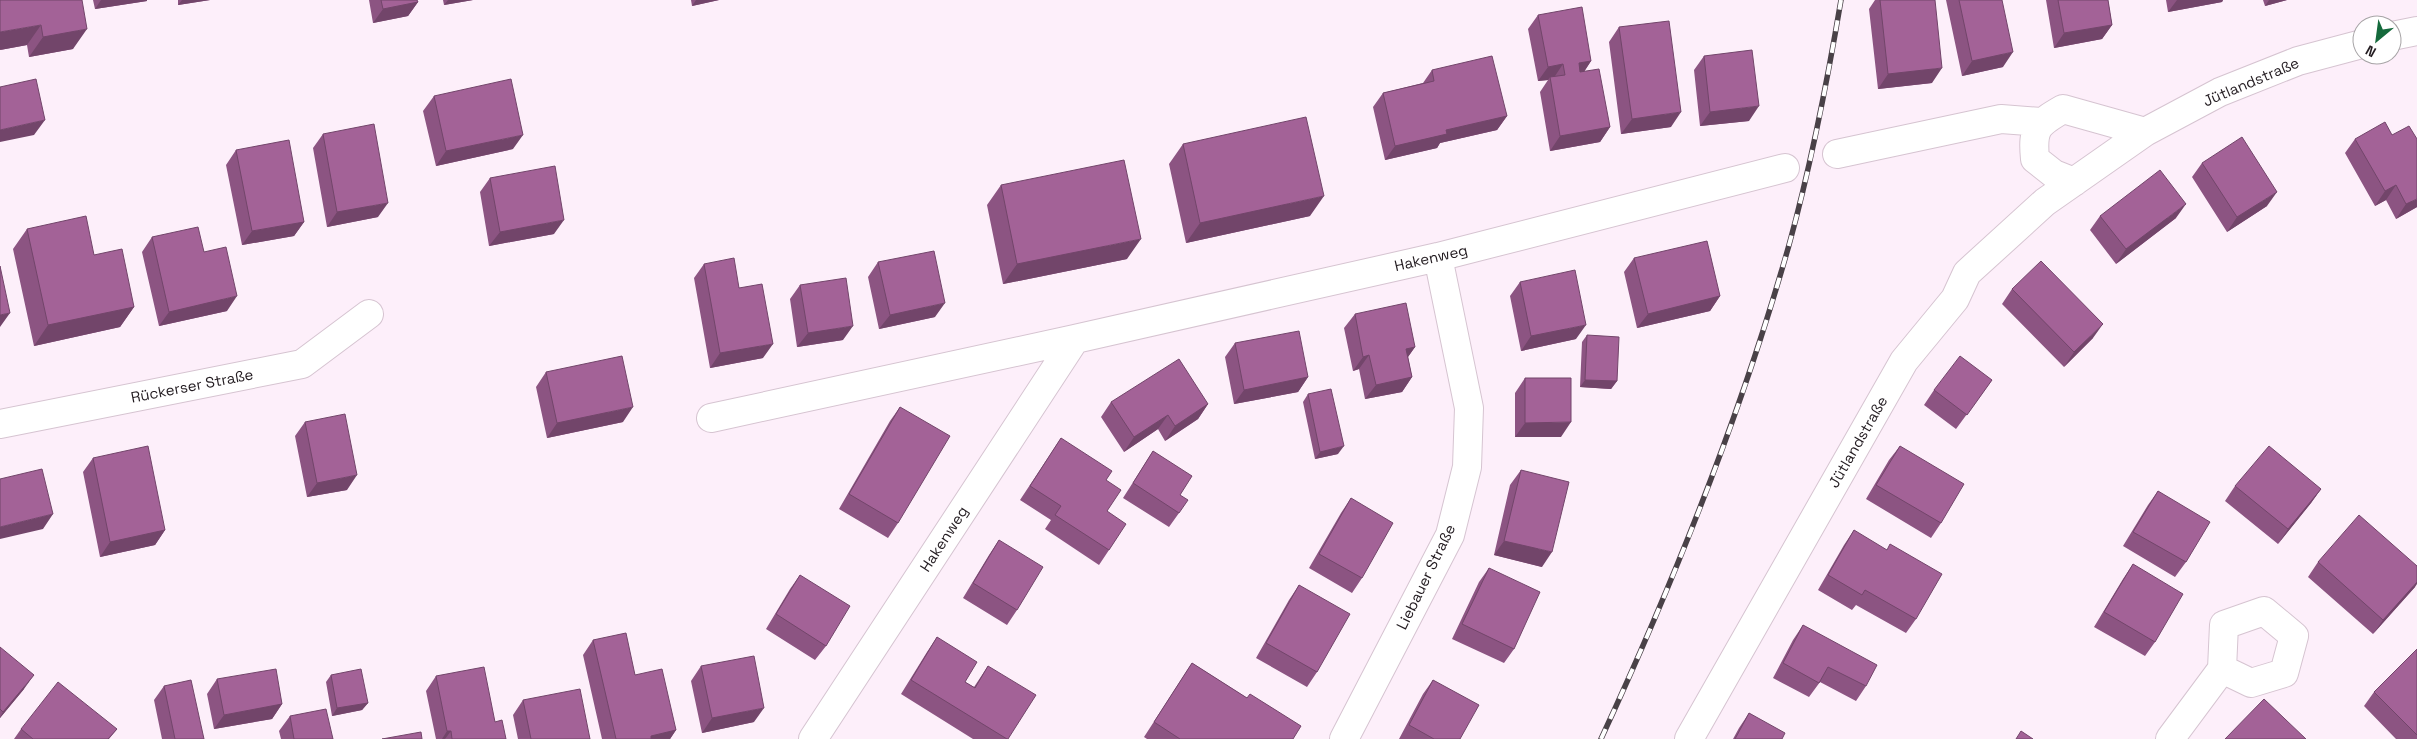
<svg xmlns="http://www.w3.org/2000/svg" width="2417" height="739" viewBox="0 0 2417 739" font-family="'Space Grotesk',sans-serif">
	<rect width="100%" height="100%" fill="#fdeffa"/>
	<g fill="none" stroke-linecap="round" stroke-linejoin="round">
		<defs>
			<path id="minor" d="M2392,36L2417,31
				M1837,154L2001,119L2041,122
				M2074,182L2054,174L2035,159C2032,128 2037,124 2063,109L2145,132
				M711,418L1075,339
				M0,424L302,364L369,314
				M813,739L1075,339L1438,257L1785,168
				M1344,739L1450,535L1467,467L1469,408L1438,257
				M1689,739L1904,361L1955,299L1967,273L2045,202L2145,132L2220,92L2298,61L2362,44
				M2170,739L2222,669L2224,625L2264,611L2294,636L2284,673L2251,683L2222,669"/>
		</defs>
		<use href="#minor" stroke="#d6c4d1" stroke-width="30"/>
		<use href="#minor" stroke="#fff" stroke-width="28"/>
		<defs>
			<path id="rail" d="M1601,739C1675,579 1741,415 1789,245C1811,165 1827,83 1841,0"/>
		</defs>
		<use href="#rail" stroke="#494147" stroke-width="5.5"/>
		<use href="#rail" stroke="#fff" stroke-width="4" stroke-dasharray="11" stroke-linecap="butt"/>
	</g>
	<path fill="#8c5482" d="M82,0L73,49L29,57L27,45L0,50Z
		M93,0H147V1L95,9Z
		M178,0H210L178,5Z
		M369,0H417L418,2L408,16L373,23Z
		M443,0H473L444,5Z
		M691,0H719L692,6Z
		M1875,0H1935L1932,83L1878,89L1869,9Z
		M1946,0H2002L2003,67L1962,76Z
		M2046,0H2108L2112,25L2102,39L2054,48Z
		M2166,0H2223L2222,2L2168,12Z
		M2263,0H2287L2265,6Z
		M1538,15L1591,61L1584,72L1610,127L1600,142L1550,151L1540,92L1548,80L1538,81L1528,29Z
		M1619,27L1671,127L1621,134L1609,42Z
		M1704,56L1749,121L1700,126L1694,70Z
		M1432,70L1507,116L1497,130L1440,143L1437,148L1385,160L1373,107L1383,93L1423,83Z
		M434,96L513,149L436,166L423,111Z
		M323,134L378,217L327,227L313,148Z
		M2355,139L2417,207L2396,219L2386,200L2375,206L2345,153Z
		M1183,144L1310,216L1186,243L1169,164Z
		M236,150L304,222L294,236L242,245L226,165Z
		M2202,163L2267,206L2227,232L2192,177Z
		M490,178L554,234L489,246L480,192Z
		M1001,185L1127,259L1003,284L987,205Z
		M2100,216L2176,218L2116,264L2090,230Z
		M27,229L94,255L134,307L120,327L34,346L13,249Z
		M152,237L204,252L227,311L159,326L142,252Z
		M1634,258L1720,296L1710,311L1637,328L1624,272Z
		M878,262L935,317L879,329L868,277Z
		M704,264L739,288L763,358L710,368L694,278Z
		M1520,282L1576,339L1521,351L1510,296Z
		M800,285L843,340L797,347L790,299Z
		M2012,289L2093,338L2064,367L2002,304Z
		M1355,314L1415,347L1408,357L1412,377L1402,392L1365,399L1359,369L1353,371L1344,328Z
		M1587,335L1617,381L1611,389L1580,387L1582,342Z
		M1235,343L1308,377L1298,392L1234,404L1225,357Z
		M546,372L623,422L547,438L536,387Z
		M1525,378L1561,437H1515V393Z
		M1992,380L1956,429L1924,405L1934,390Z
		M1308,394L1338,454L1315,459L1303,402Z
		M1111,402L1208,404L1198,419L1165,441L1158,429L1124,452L1101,417Z
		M900,407L898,523L888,538L839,509L890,421Z
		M305,422L347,490L307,497L295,436Z
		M1061,438L1106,480L1109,550L1099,565L1045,529L1051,520L1020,500Z
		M1900,446L1941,523L1931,538L1866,499L1889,460Z
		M1153,451L1180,495L1179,513L1169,527L1123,498Z
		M93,458L165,530L155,545L100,557L83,472Z
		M1521,470L1542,567L1494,555L1510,485Z
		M2235,486L2321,489L2311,503L2278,544L2225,501Z
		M2158,491L2186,562L2175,577L2123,546L2148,505Z
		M1351,498L1362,578L1352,593L1309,568L1341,513Z
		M1854,530L1916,619L1906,633L1856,605L1852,610L1818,590L1844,545Z
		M999,540L1017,610L1007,625L963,598L989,555Z
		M2318,562L2415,587L2373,634L2308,577Z
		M2133,564L2155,642L2145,656L2094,627L2123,579Z
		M1489,568L1514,649L1504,663L1452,639L1479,582Z
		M800,575L826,646L815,660L766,629L790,589Z
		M1299,585L1317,672L1307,687L1256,658L1289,600Z
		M1803,625L1866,686L1856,701L1820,682L1809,697L1773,678L1793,640Z
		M937,637L965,682L974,687L988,666L1008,739H973L901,694L927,652Z
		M593,640L635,675L676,730L670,739H602L583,655Z
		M0,647L24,689L0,718Z
		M2417,649V739H2396L2364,706L2374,692Z
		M1192,663L1247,698L1293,739H1147L1144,737Z
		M701,666L754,722L702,733L691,681Z
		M331,675L368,703L362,710L332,716L326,682Z
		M436,676L506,739H436L426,691Z
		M217,679L282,704L272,719L214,729L207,694Z
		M1433,680L1460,739H1399L1423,694Z
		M164,686L204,739H162L154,700Z
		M523,700L590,739H518L513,715Z
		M1749,713L1782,739H1733L1739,728Z
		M290,716L333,739H281L279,731Z
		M21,729H117L109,739H14Z"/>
	<path fill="#72456a" d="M101,0H147V1L95,9Z
		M182,0H210L178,5Z
		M448,0H473L444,5Z
		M696,0H719L692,6Z
		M2177,0H2223L2222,2L2168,12Z
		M2269,0H2287L2265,6Z
		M418,2L408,16L373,23L383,9Z
		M41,25L27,45L0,50V32Z
		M2112,25L2102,39L2054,48L2064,33Z
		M87,29L73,49L29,57L43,37Z
		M2013,52L2003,67L1962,76L1972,61Z
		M1591,61L1581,76L1568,78L1579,63Z
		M1563,64L1553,79L1550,77L1548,80L1538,81L1548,67Z
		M1942,68L1932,83L1878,89L1888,74Z
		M1759,106L1749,121L1700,126L1710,112Z
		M1681,112L1671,127L1621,134L1632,119Z
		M1507,116L1497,130L1440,143L1437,148L1385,160L1395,146L1446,130Z
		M45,120L34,135L0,142V130Z
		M1610,127L1600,142L1550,151L1560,136Z
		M523,135L513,149L436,166L446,151Z
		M2396,185L2386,200L2375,206L2385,191Z
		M2277,192L2267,206L2227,232L2237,217Z
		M1324,196L1310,216L1186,243L1200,223Z
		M2417,199V207L2396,219L2406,204Z
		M388,203L378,217L327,227L337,212Z
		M2186,204L2176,218L2116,264L2126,249Z
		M564,220L554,234L489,246L500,232Z
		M304,222L294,236L242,245L252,231Z
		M1141,239L1127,259L1003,284L1017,264Z
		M237,296L227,311L159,326L169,312Z
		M1720,296L1710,311L1637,328L1648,314Z
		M945,303L935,317L879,329L890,315Z
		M134,307L120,327L34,346L48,325Z
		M10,313L0,327V328V315Z
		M2103,324L2093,338L2064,367L2074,352Z
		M1586,325L1576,339L1521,351L1531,336Z
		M853,326L843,340L797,347L808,333Z
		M773,344L763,358L710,368L720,353Z
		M1415,347L1405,361L1406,349Z
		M1369,355L1359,369L1353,371L1363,357Z
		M1308,377L1298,392L1234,404L1244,390Z
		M1412,377L1402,392L1365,399L1376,385Z
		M1585,380L1617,381L1611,389L1580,387Z
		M1208,404L1198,419L1165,441L1175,426Z
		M633,407L623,422L547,438L557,423Z
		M1168,415L1158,429L1124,452L1134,437Z
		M1571,422L1561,437H1515L1525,423Z
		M1344,446L1338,454L1315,459L1320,452Z
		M357,475L347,490L307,497L317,483Z
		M2321,489L2311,503L2278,544L2288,529Z
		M53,514L43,529L0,539V527Z
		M165,530L155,545L100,557L110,542Z
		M1504,541L1552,552L1542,567L1494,555Z
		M2417,582V584L2415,587L2373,634L2383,620Z
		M34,675L24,689L0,718V717L3,712Z
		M368,703L362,710L332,716L337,708Z
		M282,704L272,719L214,729L224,715Z
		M764,708L754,722L702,733L712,718Z
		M676,730L670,739H648L651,736Z
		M447,731H451L445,739H442Z"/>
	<path fill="#a36297" stroke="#72456a" d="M0,0H82L87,29L43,37L41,25L0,32Z
		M381,0H417L418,2L383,9Z
		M1880,0H1935L1942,68L1888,74Z
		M1959,0H2002L2013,52L1972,61Z
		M2058,0H2108L2112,25L2064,33Z
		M1582,7L1591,61L1579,63L1580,72L1599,69L1610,127L1560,136L1550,77L1565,75L1563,64L1548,67L1538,15Z
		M1669,21L1681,112L1632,119L1619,27Z
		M1752,50L1759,106L1710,112L1704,56Z
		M1492,56L1507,116L1446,130L1447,134L1395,146L1383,93L1434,81L1432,70Z
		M36,79L45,120L0,130V87Z
		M511,79L523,135L446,151L434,96Z
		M1306,117L1324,196L1200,223L1183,144Z
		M2385,122L2392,135L2409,126L2417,139V199L2406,204L2396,185L2385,191L2355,139Z
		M374,124L388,203L337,212L323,134Z
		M2242,137L2277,192L2237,217L2202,163Z
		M289,140L304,222L252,231L236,150Z
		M1124,160L1141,239L1017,264L1001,185Z
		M555,166L564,220L500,232L490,178Z
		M2160,170L2186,204L2126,249L2100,216Z
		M86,216L94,255L122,249L134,307L48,325L27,229Z
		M198,227L204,252L226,247L237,296L169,312L152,237Z
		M1707,241L1720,296L1648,314L1634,258Z
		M934,251L945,303L890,315L878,262Z
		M734,258L739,288L762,284L773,344L720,353L704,264Z
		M2041,261L2103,324L2074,352L2012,289Z
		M0,266L10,313L0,315Z
		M1575,270L1586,325L1531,336L1520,282Z
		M846,278L853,326L808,333L800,285Z
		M1406,303L1415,347L1406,349L1412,377L1376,385L1369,355L1363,357L1355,314Z
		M1299,331L1308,377L1244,390L1235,343Z
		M1587,335L1619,337L1617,381L1585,380Z
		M622,356L633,407L557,423L546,372Z
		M1960,356L1992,380L1967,415L1934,390Z
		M1179,359L1208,404L1175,426L1168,415L1134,437L1111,402Z
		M1525,378H1571V422L1525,423Z
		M1331,389L1344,446L1320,452L1308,394Z
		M900,407L950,436L898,523L849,494Z
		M345,414L357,475L317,483L305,422Z
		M1061,438L1112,471L1106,480L1121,490L1107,511L1126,524L1109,550L1055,515L1061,506L1030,486Z
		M148,446L165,530L110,542L93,458Z
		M1900,446L1964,484L1941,523L1876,485Z
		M2269,446L2321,489L2288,529L2235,486Z
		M1153,451L1192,476L1180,495L1188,500L1179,513L1133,483Z
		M42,469L53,514L0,527V479Z
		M1521,470L1569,482L1552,552L1504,541Z
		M2158,491L2210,522L2186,562L2133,532Z
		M1351,498L1393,523L1362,578L1319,554Z
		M2359,515L2417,566V582L2383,620L2318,562Z
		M1854,530L1887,550L1890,544L1942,574L1916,619L1865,590L1862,595L1828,575Z
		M999,540L1043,567L1017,610L973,583Z
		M2133,564L2183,594L2155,642L2104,612Z
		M1489,568L1540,592L1514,649L1462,624Z
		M800,575L850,606L826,646L776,614Z
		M1299,585L1350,614L1317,672L1266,643Z
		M1803,625L1877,665L1866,686L1828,667L1819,683L1783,663Z
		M626,633L635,675L662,669L676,730L651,736V739H616L593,640Z
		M937,637L977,662L965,682L975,688L988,666L1036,695L1008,739H1007L911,680Z
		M0,647L34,675L3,712L0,709Z
		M2417,649V735L2374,692Z
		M754,656L764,708L712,718L701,666Z
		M1192,663L1247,698L1250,694L1301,726L1293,739H1180L1154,722Z
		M484,667L495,722L502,720L506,739H452L451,731H447L436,676Z
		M276,669L282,704L224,715L217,679Z
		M361,669L368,703L337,708L331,675Z
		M191,680L204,739H175L164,686Z
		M1433,680L1479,705L1460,739H1434L1409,725Z
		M58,682L117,729L108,739H33L21,729Z
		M580,689L590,739H531L523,700Z
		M2264,699L2306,739H2225Z
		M326,709L333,739H294L290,716Z
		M1749,713L1785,733L1782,739H1735Z
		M2021,731L2033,739H2016Z
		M421,732L422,739H382Z"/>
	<g text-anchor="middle" stroke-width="5" stroke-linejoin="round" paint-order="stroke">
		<g font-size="15" fill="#231c21" stroke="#fff">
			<text transform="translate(2251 82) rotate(-23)" y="5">Jütlandstraße</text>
			<text transform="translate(1431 258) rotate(-13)" y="5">Hakenweg</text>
			<text transform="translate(192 386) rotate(-11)" y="5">Rückerser Straße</text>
			<text transform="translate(1858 442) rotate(-60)" y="5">Jütlandstraße</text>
			<text transform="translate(944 539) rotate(-57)" y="5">Hakenweg</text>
			<text transform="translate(1426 577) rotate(-64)" y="5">Liebauer Straße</text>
		</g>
	</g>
	<g transform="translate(2377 40) rotate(209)"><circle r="24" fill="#ffffff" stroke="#a7a4a6"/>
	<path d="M0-4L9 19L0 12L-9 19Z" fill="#156a3c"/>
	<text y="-8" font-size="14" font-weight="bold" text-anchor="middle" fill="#231c21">N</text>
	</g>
</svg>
